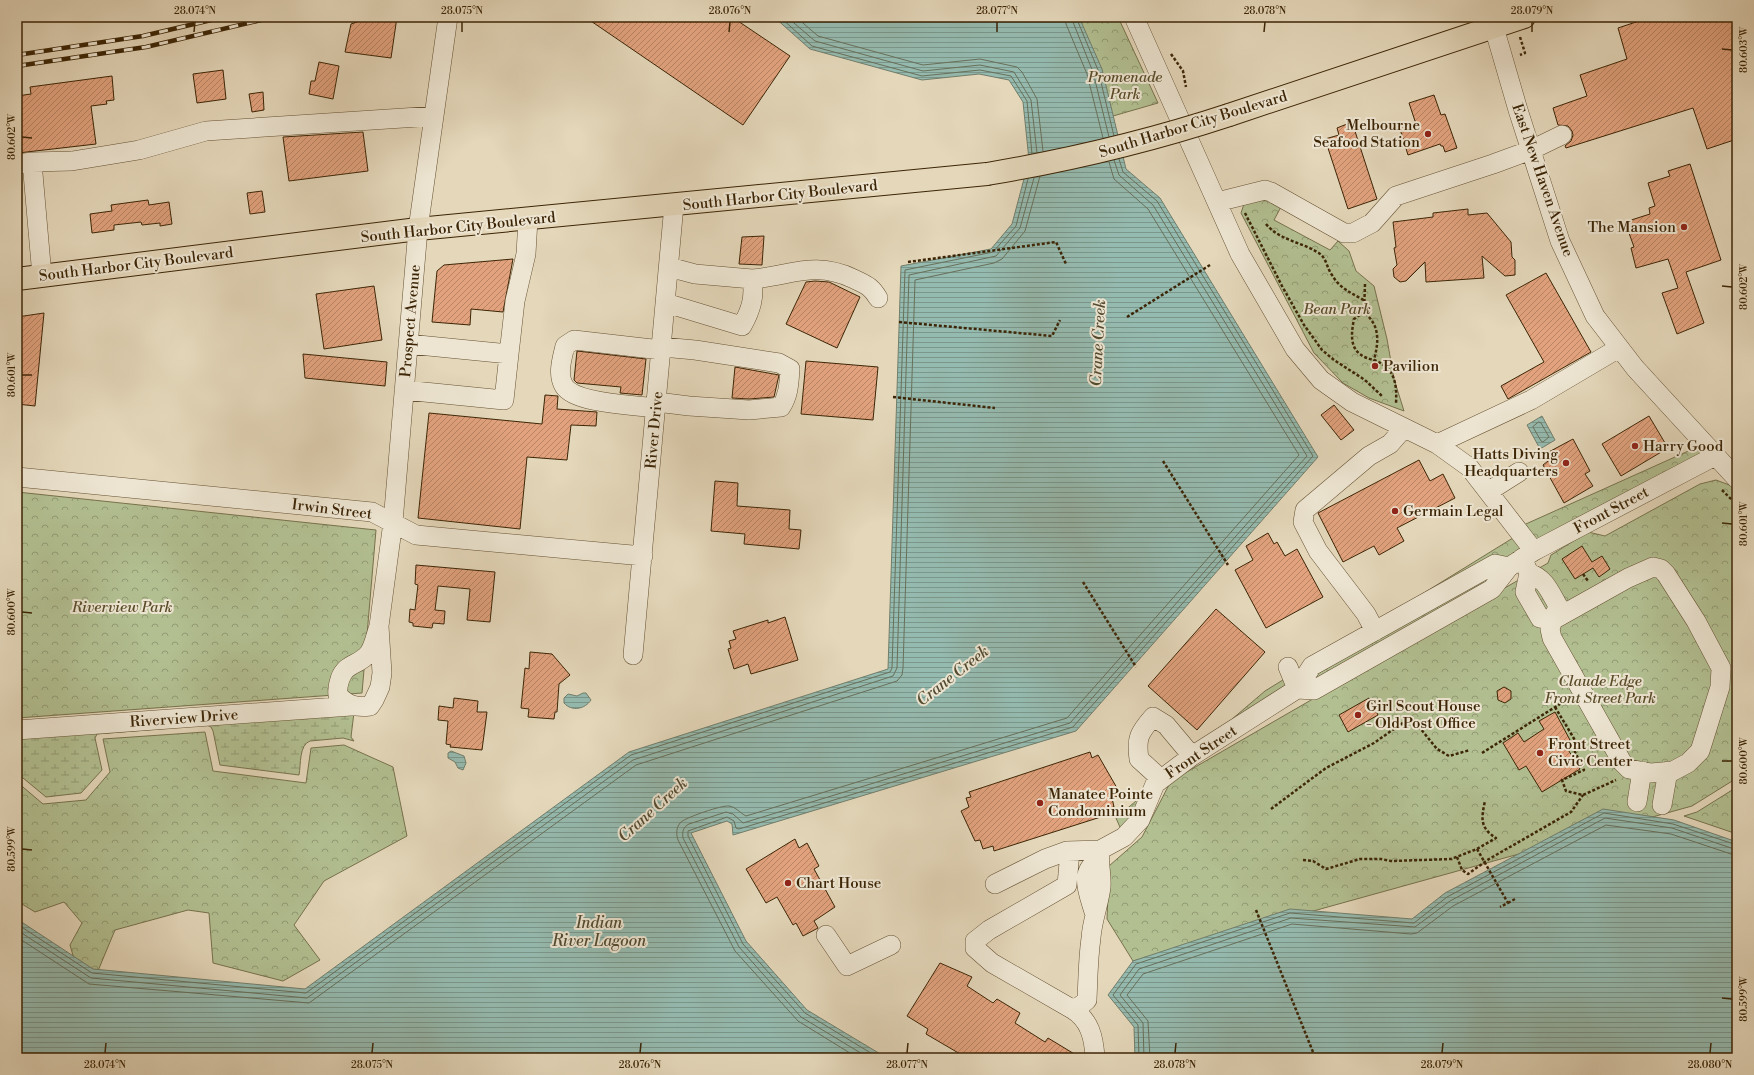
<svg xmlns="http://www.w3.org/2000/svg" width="1754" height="1075" viewBox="0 0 1754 1075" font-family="'Libre Bodoni',serif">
	<defs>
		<pattern id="forest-crowns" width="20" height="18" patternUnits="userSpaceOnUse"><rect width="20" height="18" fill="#b2bf91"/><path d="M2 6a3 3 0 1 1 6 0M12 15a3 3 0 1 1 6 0" fill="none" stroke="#929b74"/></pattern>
		<pattern id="wetland-marsh" width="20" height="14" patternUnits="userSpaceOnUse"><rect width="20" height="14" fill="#b2bf91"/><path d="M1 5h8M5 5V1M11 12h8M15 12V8" fill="none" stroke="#929b74"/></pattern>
		<pattern id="water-rules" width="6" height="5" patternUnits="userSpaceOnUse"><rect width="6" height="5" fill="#95baaf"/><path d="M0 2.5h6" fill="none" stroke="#7b978c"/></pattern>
		<pattern id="building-hatch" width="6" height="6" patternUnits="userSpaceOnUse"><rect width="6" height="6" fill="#e1a27d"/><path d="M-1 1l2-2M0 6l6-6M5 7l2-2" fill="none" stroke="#b88464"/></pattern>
	</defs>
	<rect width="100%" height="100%" fill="#e4d7ba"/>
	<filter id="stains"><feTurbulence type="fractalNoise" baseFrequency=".005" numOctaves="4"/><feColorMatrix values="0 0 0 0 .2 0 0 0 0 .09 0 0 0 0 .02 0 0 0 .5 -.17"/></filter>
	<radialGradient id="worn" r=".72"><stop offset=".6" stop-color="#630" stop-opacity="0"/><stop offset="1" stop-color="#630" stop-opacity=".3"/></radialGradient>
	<path fill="url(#forest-crowns)" stroke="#77724c" d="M1073,17H1118L1158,103L1113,116Z
		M1267,198L1282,205L1274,220L1330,250L1338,241L1349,251L1356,271L1374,286L1387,339L1394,379L1404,411L1369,398L1343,383L1314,353L1241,213L1245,201Z
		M1695,448L1701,454L1541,558L1167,775L1126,841L1116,818L1265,691L1521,533L1517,528Z
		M1716,480L1732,486L1737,493V778L1692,806L1133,961L1107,919L1109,866L1142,837L1171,781L1548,563L1551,555L1588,532L1605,536L1700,484Z
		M17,492L376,530L362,693L17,718Z
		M205,732L213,771L306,783L311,748L344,745L393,767L407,836L324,881L294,925L320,960L283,981L213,963L209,913L188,910L115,930L95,978L78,973L70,945L82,923L64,902L35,912L17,901V782L43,804L86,800L110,772L103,739Z
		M1737,787V834L1684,816L1697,812Z"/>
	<path fill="url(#wetland-marsh)" stroke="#77724c" d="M355,704L351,737L354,741L343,738L310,741C299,745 301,764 299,775L220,765L213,731L211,727L207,725L97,734L95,738L102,770L81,793L46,797L17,773V734Z"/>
	<path fill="url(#water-rules)" stroke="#717e6b" d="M774,17H1079L1102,69L1126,169L1160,198L1318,457L1076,731L733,835L732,824L727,821L691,833L746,941L807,1010L887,1058H17V919L93,969L305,989L629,752L888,669L901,266L991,249L1012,224L1029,160L1023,102L1009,80L979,74L922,80L810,49Z
		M1542,416L1555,440L1540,449L1527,425Z
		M583,693H586L591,700C585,709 572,712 564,703V698L568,694L577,696Z
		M451,751L464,756L466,763L463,770L458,768L455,762L448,758V753Z
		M1603,809L1674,820L1737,842V1058H1135L1134,1027L1108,995L1133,961L1290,909L1412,919L1445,893Z"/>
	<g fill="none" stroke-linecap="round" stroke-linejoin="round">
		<path stroke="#68705a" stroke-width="1" d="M780,17L812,46L922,76L980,70L1011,76L1027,101L1032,154
			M787,17L815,41L923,71L980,65L1014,72L1031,100L1037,153
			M796,17L818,36L923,65L980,59L1017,67L1022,72L1037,99L1043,151
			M1065,17L1066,24L1087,74L1103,138
			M1071,17L1093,72L1109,137
			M1076,17L1098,70L1114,136
			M1539,422L1541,423L1549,437L1543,442L1541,441L1533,427Z
			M17,924L92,973L306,993L631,755L890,672L892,668L905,270L993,252L1016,226L1028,179
			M17,930L91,978L307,998L633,760L893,676L897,668L909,275L996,256L1020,228L1034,178
			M17,937L89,984L309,1003L636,765L897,681L902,675L903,668L915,280L994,263L1002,259L1025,231L1040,176
			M858,1058L798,1021L735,951L678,840C676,834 676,827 681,822C687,817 722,805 729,806C736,807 740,813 746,816L1067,718L1299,455L1148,209L1114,179L1109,162
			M869,1058L801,1017L739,947L683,838C682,832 683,827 689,824L726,812L733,814L743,823L1070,723L1307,456L1153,205L1119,175L1114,160
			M879,1058L805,1013L743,944L688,836V831L727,817L734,821L736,828L739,829L1073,727L1313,456L1157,201L1123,172L1119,159
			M1139,1058L1138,1025L1113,995L1136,964L1290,913L1414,923L1447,897L1604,813L1673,824L1737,845
			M1144,1058L1143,1023L1120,995L1139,969L1291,918L1415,927L1450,901L1605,818L1672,828L1737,850
			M1150,1058L1148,1021L1127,995L1143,974L1292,924L1411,934L1417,933L1453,906L1606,825L1671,834L1737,856"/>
	</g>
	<path fill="url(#building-hatch)" stroke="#3c2506" d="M371,17H397L391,58L345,52L351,24Z
		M585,17H732L790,56L743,125Z
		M1651,17H1737V139L1707,149L1693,108L1566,148L1565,146L1571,141L1573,135L1572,131L1568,126L1558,125L1553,108L1587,96L1580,75L1627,59L1618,28Z
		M319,62L339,66L333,99L309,94L311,81H315Z
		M223,70L226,99L197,103L193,74Z
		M112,76L114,100L106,101L107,104L91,106L96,144L18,153L17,96L31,94L30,87Z
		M263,92L264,110L252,112L249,94Z
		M1434,95L1441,115L1445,114L1457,148L1445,152L1443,146H1441L1440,144L1408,155L1400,129L1416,124L1409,103Z
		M1352,122L1377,199L1348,209L1325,139L1339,135L1337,128Z
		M363,132L368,171L289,181L283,137Z
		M1690,164L1721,260L1686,272L1704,323L1677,334L1662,293L1678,288L1668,259L1636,268L1631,248L1634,247L1625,222L1650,214L1649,208L1655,206L1648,183L1670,176L1668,171Z
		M262,191L265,212L250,214L247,193Z
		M148,200L149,205L169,202L172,224L160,226V223L142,225L141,222L114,225V230L92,233L90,214L112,211L111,205Z
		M1468,209V215L1487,213L1511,242L1512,257L1515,260V275L1505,276L1482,256L1484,278L1426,282L1425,262L1406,281L1400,282L1394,277L1393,269L1397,265L1394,248L1396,247L1393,222L1433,217V213Z
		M764,236L762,265L739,264L742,237Z
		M513,259L503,312L471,309L470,325L432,322L437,271L444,265Z
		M1546,273L1591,352L1508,399L1501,386L1544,362L1506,295Z
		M815,281L829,282L860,297L837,348L786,324L806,282Z
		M374,286L382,340L324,349L316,294Z
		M44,313L35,406L17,404V317Z
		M577,351L646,359L642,395L620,393L621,387L577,383L574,380Z
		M303,354L387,362L385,386L305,378Z
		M806,361L878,367L873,420L801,414Z
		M735,367L779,375L774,397L749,399L732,398Z
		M545,395L558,396L557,409L597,412L596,426L571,425L567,460L527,457L520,529L418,518L429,413L542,424Z
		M1334,405L1354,430L1341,440L1321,415Z
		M1649,416L1668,448L1621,476L1602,444Z
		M1573,439L1590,471L1585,474L1593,486L1564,503L1543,465L1548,461L1545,454Z
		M1419,460L1430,481L1443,474L1455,498L1397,528L1404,541L1379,555L1374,546L1343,562L1318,513Z
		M715,481L738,483L737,506L790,510L789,529L801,530L799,549L744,544L745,534L711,531Z
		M1268,533L1274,544L1277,542L1285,556L1297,549L1323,597L1266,628L1235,570L1253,560L1246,546Z
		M1582,546L1592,562L1602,556L1610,569L1599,577L1593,568L1575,579L1562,559Z
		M416,565L495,572L490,622L467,620L470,589L438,586L435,610L445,611L444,624L433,623L432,628L413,626V623L409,622L410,609L415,610L418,585L415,584Z
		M1216,609L1265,652L1197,730L1148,686Z
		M785,617L798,660L751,674L748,664L734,669L728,649L731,648L729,641L736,639L733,631L768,620V623Z
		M530,652L552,654L570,675L559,684L557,712H555L554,719L528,717L529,709L521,708L525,668L529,669Z
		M1504,687L1511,691V699L1505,703L1498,700L1497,691Z
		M454,698L478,701L477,712H487L482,750L450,747L451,745L446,744L448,721L438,720L439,706L453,708Z
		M1369,698L1378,715L1348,732L1339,715Z
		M1555,712L1570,740L1564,743L1580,769L1542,792L1526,766L1519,770L1503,743L1518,733L1524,742L1544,729L1539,721Z
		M1090,752L1092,758L1098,755L1121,795L1112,798L1114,807L1104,809L1107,815L994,851L993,846L983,849L980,840L975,841L961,811L969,807L966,798L971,797L969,792Z
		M795,839L799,848L807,843L819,866L814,869L835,907L814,921L818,928L803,936L796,923L793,925L777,897L766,903L746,869Z
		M940,963L972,977L967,986L993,1003L997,999L1020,1013L1015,1023L1045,1042L1048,1038L1081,1058H967L926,1034L928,1029L907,1016Z"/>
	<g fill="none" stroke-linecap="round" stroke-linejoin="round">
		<defs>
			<path id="minor" d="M1134,17L1240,254L1295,349L1321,380L1352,402L1437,444L1469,467L1534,551
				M1491,17L1518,110L1560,241L1595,316L1635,368L1737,479
				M32,162L72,161L139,150L206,131L434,116
				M17,164L32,162L42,276
				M1217,202L1265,190L1271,192L1344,233H1353L1372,223L1396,196L1493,164L1531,150L1562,135
				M752,279C791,276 814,260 854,279C866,285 871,286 878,298
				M666,303L742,326C751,310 755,297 752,279L695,274L669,267
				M509,354L515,301L526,254L528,219
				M404,390L504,400L509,354L408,344
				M657,402L689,406L749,410L781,407C789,395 789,382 790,369L779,363L695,350L662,347
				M656,408C636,405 575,404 564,386C557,374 562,359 565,346L574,340L661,350
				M1437,444L1531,400L1619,348
				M17,477L372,512L416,535L643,556
				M1489,491L1519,472
				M1522,558L1529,573L1525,592L1540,618L1553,620L1558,606C1550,592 1545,578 1529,573
				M1653,567L1661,569L1666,574L1696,621L1721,668L1720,687L1700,751L1688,763L1673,771L1651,773L1629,769L1622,762L1552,638L1550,629L1553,620L1628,578Z
				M379,626C376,634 374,646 369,653C359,666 346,662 340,679C338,685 337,689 338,695C347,705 356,708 370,706L374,700L380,687L382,673L379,626L393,522L418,229L448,17
				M1375,631L1366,614L1318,551L1303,522L1305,510L1369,456L1390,444L1404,428
				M633,655L674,205
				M1288,667L1297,689
				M1297,689L1314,690L1492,589L1509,567L1534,551L1715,456
				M17,730L351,706
				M1161,779L1139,759C1136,738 1139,733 1153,717L1166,725L1192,756
				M1637,802L1642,771
				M1662,805L1668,771
				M1070,851L1067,885L989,930L975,941V948L992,963L1072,1009L1080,1006L1087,1000C1088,979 1088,959 1091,938C1092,921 1099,904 1101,887C1102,874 1098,863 1100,850
				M995,884L1045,859L1067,851L1100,850L1124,837L1140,820L1155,784L1192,756L1297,689L1312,666L1495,564L1509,567
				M1094,912C1089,894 1078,872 1098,861
				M826,935L847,966L891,945
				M1072,1009C1090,1020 1094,1038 1095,1058"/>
			<path id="major" d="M1229,115L1524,17
				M17,279L418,229L987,174"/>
		</defs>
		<use href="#minor" stroke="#665233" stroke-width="20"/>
		<use href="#major" stroke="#3c2506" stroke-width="24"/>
		<path stroke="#3c2506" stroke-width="2.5" stroke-dasharray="3 2" stroke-linecap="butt" d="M1520,37L1525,53L1520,55
			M1171,54L1183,71L1186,87
			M1245,213L1282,286L1304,325L1312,336L1322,350L1334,360L1365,380L1383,397
			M1266,224C1279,240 1301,242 1317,252C1327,257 1326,267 1332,275C1340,289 1352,293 1365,301
			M908,262L1056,242L1066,264
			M1365,284L1364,312C1380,326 1379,340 1374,360C1395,368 1397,383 1396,404
			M1364,312L1354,319C1350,339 1350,355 1374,360
			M1127,317L1210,265
			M899,322L1052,336L1060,320
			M893,397L995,408
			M1163,461L1228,565
			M1722,490L1737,505
			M1583,574L1588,581
			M1083,582L1136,667
			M1555,707L1576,742L1574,750L1584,770L1562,780L1566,791L1583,795L1616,780
			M1482,753L1568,699
			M1271,809L1326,768L1374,743L1411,717L1437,749L1449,756L1470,750
			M1477,849L1508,903L1500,907
			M1457,857L1462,870L1468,874L1489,859L1571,812L1583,795
			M1303,860L1313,861L1326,869L1360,859H1381L1391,861L1451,859L1477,849L1496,838C1480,828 1481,819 1485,801
			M1508,903L1515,899
			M1256,910L1313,1052"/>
		<use href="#minor" stroke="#ede5d2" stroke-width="19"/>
		<use href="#major" stroke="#e4d7ba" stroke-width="22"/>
		<defs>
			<path id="rail" d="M17,55L143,36L224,17
				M17,66L146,47L274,17"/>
		</defs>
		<use href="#rail" stroke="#3c2506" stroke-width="4.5"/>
		<use href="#rail" stroke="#ede5d2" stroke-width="3" stroke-dasharray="9" stroke-linecap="butt"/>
		<defs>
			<path id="major-bridge" d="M987,174C1070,160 1150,141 1229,115"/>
		</defs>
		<use href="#major-bridge" stroke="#3c2506" stroke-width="24" stroke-linecap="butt"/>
		<use href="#major-bridge" stroke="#e4d7ba" stroke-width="22"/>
	</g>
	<path fill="none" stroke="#3c2506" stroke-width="1.5" d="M194,32L195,22M462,32V22M729,32L730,22M997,32V22M1264,32L1265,22M1532,32V22M1722,49L1732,50M22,137L32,138M1722,286L1732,287M22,375H32M1722,523L1732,524M22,612L32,613M1722,761H1732M22,849L32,850M1722,998L1732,999M105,1053L106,1043M372,1053L373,1043M640,1053L641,1043M907,1053L908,1043M1175,1053L1176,1043M1442,1053L1443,1043M1710,1053L1711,1043"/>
	<g fill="#8f2418" stroke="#ede5d2" stroke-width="1.5">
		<circle cx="1428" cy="134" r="4"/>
		<circle cx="1684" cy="227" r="4"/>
		<circle cx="1375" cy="366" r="4"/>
		<circle cx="1635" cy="446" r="4"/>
		<circle cx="1566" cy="463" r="4"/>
		<circle cx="1395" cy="511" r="4"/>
		<circle cx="1358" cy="715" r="4"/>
		<circle cx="1540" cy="753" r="4"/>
		<circle cx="1040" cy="803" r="4"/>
		<circle cx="788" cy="883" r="4"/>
	</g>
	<g text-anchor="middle" stroke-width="4" stroke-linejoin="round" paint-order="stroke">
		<g font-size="15" font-style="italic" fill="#5a4c29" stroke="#ede5d2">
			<text x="1125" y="82">Promenade<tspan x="1125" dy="17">Park</tspan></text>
			<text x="1337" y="314">Bean Park</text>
			<text x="122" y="612">Riverview Park</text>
			<text x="1600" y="686">Claude Edge<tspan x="1600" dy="17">Front Street Park</tspan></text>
		</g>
		<g font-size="15" fill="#3c2506" stroke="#ede5d2">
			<text transform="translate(1193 124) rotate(-17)" y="5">South Harbor City Boulevard</text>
			<text transform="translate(1543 180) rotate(71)" y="5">East New Haven Avenue</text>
			<text transform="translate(780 195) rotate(-6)" y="5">South Harbor City Boulevard</text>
			<text transform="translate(458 227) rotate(-6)" y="5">South Harbor City Boulevard</text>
			<text transform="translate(136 264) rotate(-7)" y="5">South Harbor City Boulevard</text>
			<text transform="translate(410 321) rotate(-85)" y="5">Prospect Avenue</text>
			<text transform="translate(654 430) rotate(-85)" y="5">River Drive</text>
			<text transform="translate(332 509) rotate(7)" y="5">Irwin Street</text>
			<text transform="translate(1611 510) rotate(-28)" y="5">Front Street</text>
			<text transform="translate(184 718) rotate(-4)" y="5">Riverview Drive</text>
			<text transform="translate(1201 752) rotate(-34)" y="5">Front Street</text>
		</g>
		<g font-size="15" fill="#3c2506" stroke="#ede5d2" text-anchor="start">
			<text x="1420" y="130" text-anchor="end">Melbourne<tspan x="1420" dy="17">Seafood Station</tspan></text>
			<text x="1676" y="232" text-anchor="end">The Mansion</text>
			<text x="1383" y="371">Pavilion</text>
			<text x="1643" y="451">Harry Good</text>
			<text x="1558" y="459" text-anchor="end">Hatts Diving<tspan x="1558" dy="17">Headquarters</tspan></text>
			<text x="1403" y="516">Germain Legal</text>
			<text x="1366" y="711">Girl Scout House<tspan x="1366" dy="17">- Old Post Office</tspan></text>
			<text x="1548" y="749">Front Street<tspan x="1548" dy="17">Civic Center</tspan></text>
			<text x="1048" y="799">Manatee Pointe<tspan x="1048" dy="17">Condominium</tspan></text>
			<text x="796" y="888">Chart House</text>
		</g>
		<g font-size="16" font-style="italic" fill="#524a30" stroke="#ede5d2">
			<text transform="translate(1097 343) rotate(-87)" y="6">Crane Creek</text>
			<text transform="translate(952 675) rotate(-38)" y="6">Crane Creek</text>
			<text transform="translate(652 809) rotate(-42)" y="6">Crane Creek</text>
			<text x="599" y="928">Indian<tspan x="599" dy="18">River Lagoon</tspan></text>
		</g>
	</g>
	<rect width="1754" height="1075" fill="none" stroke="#e4d7ba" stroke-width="44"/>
	<rect x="22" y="22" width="1710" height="1031" fill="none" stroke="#3c2506" stroke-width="1.5"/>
	<g font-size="10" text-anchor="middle" fill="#3c2506">
		<text x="195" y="14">28.074°N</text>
		<text x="462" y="14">28.075°N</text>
		<text x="730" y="14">28.076°N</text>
		<text x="997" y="14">28.077°N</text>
		<text x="1265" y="14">28.078°N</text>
		<text x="1532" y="14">28.079°N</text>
		<text transform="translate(1743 50) rotate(-90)" y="4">80.603°W</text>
		<text transform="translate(11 137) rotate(-90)" y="4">80.602°W</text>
		<text transform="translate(1743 287) rotate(-90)" y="4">80.602°W</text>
		<text transform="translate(11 375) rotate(-90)" y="4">80.601°W</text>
		<text transform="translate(1743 524) rotate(-90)" y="4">80.601°W</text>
		<text transform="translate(11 612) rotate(-90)" y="4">80.600°W</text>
		<text transform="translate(1743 761) rotate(-90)" y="4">80.600°W</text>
		<text transform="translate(11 849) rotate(-90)" y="4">80.599°W</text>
		<text transform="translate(1743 999) rotate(-90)" y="4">80.599°W</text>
		<text x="105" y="1068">28.074°N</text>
		<text x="372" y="1068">28.075°N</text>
		<text x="640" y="1068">28.076°N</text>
		<text x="907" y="1068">28.077°N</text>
		<text x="1175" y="1068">28.078°N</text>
		<text x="1442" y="1068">28.079°N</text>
		<text x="1710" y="1068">28.080°N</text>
	</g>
	<rect width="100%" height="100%" filter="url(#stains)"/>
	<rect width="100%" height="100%" fill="url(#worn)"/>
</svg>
